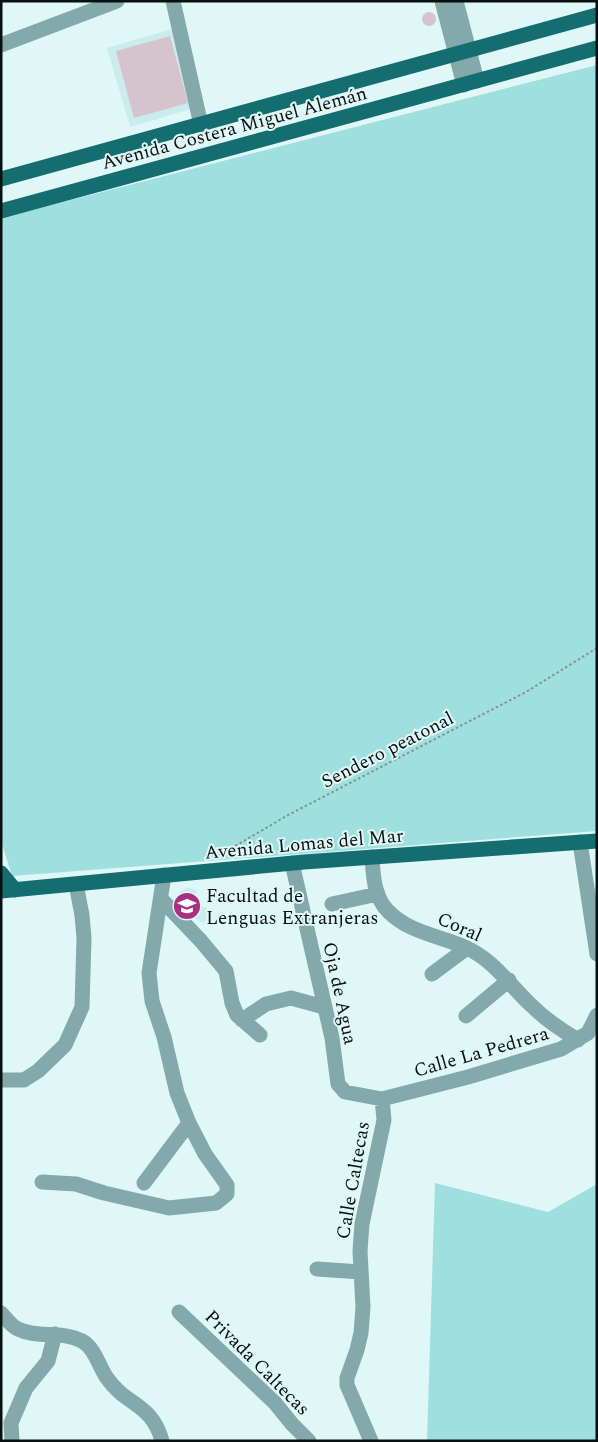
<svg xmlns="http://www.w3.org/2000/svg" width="598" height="1442" viewBox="0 0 598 1442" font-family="Spectral,serif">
	<rect width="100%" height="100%" fill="#dff7f7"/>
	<path fill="#cbecec" d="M172,29L194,108L130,127L107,48Z
		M188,887L197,891L192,902L210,910L204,923L173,909L180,892Z"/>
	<path fill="#a0dfe0" d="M597,65V831L12,876L1,841V218Z
		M435,1183L548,1212L597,1184V1441H427Z"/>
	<path fill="#d5c3cd" d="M422 19a7 7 0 1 1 14 0a7 7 0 1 1-14 0Z
		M170,36L188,103L134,118L116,51Z"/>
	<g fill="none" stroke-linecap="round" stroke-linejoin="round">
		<path stroke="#829393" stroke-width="2" stroke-dasharray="2.5 2.5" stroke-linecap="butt" d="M218,856L290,814L526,692L597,648"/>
		<path stroke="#84a9aa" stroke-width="15" d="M173,1L201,125
			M442,1L464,85
			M456,1L477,81
			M1,45L117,1
			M580,842L597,954
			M372,857C373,875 374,897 388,911C409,933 441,936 467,948C496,962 510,986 532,1006C546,1020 561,1030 578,1040
			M292,863L332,1038L338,1084L345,1092L382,1099L468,1077L561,1049L588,1033L597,1015
			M161,899L201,941L226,971L232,1003L237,1015L260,1035
			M332,904L378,894
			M432,974L467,948
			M466,1016L509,980
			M242,1020L266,1004L291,998L324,1007
			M1,1080H24L38,1071L65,1045L82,1007L84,938L82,915L76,884
			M42,1182L76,1184L104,1193L169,1208L216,1203L227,1194V1185L205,1154L189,1123L177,1093L164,1037L152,1001L149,973L164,875
			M144,1183L189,1123
			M317,1269L361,1272
			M179,1312L275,1403L292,1424L309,1441
			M1,1313C6,1318 11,1326 18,1329C38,1339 61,1330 82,1341C95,1348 99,1367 107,1378C126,1406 152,1403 162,1441
			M12,1441L11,1423L26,1388L48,1361L55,1334
			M371,1441L347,1385V1378L357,1350L361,1333L363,1307L360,1251L362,1224L384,1120L382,1099"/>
		<path stroke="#146d6f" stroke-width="15" d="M1,179C200,125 398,68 597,15
			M1,211L597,48
			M1,873L15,890
			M1,891L304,862L597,841"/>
	</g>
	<defs>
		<symbol id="school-disc" viewBox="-11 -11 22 22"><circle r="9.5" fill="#a92f83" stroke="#dff7f7"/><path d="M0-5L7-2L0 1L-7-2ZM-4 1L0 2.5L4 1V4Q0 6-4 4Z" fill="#fff"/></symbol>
	</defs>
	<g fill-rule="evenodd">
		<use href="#school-disc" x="171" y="890" width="32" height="32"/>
	</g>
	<g text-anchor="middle" stroke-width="4" stroke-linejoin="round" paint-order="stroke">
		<g font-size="19" fill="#081010" stroke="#dff7f7">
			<text transform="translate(234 127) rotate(-15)" y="7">Avenida Costera Miguel Alemán</text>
			<text transform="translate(387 749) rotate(-27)" y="7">Sendero peatonal</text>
			<text transform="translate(304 843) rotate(-5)" y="7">Avenida Lomas del Mar</text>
			<text transform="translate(460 926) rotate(24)" y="7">Coral</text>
			<text transform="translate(341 993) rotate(78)" y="7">Oja de Agua</text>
			<text transform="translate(481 1051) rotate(-16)" y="7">Calle La Pedrera</text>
			<text transform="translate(352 1180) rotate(-80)" y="7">Calle Caltecas</text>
			<text transform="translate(258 1362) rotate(45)" y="7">Privada Caltecas</text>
		</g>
		<g font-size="19" fill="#081010" stroke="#dff7f7" text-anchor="start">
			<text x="206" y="902">Facultad de<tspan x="206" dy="22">Lenguas Extranjeras</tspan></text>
		</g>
	</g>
	<rect width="598" height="1442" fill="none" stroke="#081010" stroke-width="5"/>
</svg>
